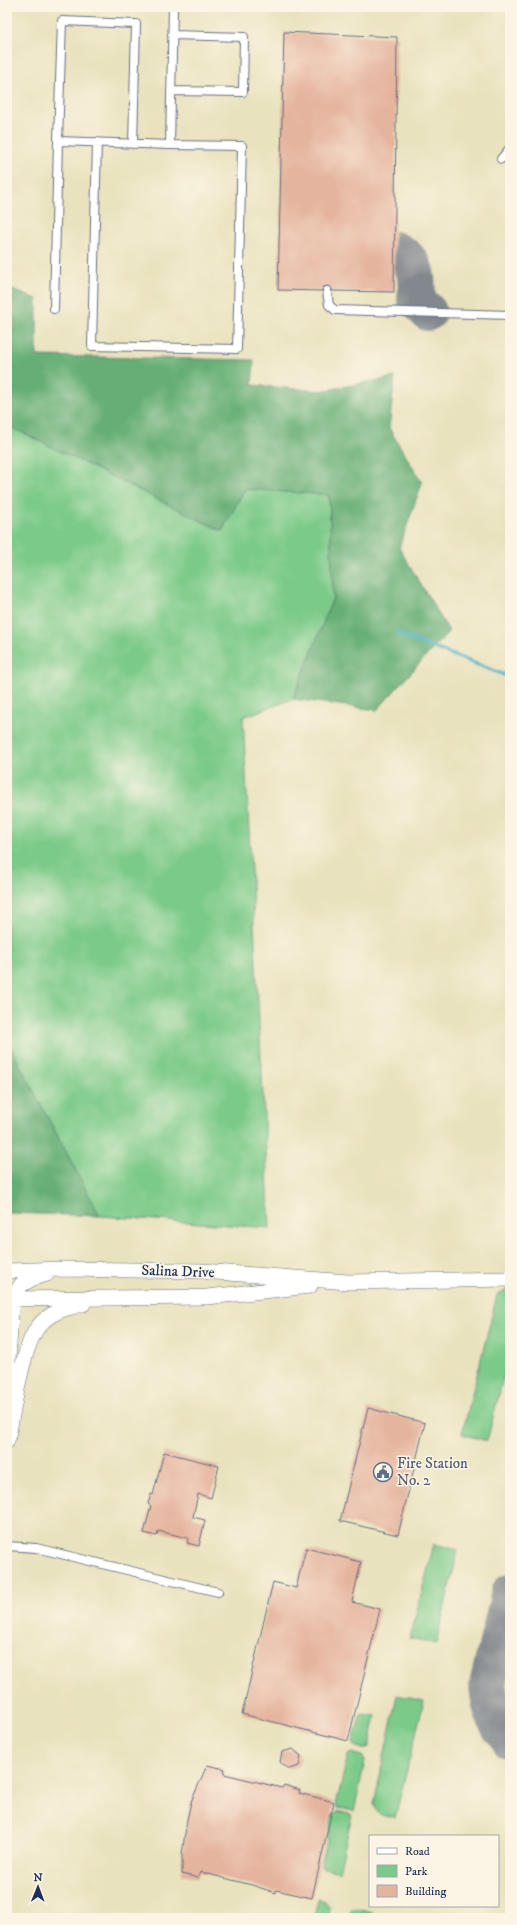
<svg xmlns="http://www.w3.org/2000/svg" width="517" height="1925" viewBox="0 0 517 1925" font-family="'IM FELL DW Pica',serif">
	<rect width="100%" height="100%" fill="#fcf5e5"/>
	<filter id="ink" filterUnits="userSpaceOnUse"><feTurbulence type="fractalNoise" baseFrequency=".025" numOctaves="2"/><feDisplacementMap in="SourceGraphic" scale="8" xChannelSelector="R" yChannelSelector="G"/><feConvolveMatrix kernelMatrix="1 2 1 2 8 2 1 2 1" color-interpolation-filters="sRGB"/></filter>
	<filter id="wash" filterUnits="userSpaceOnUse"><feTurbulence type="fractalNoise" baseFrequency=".012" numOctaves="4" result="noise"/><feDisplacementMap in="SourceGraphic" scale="16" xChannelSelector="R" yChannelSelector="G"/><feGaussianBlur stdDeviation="0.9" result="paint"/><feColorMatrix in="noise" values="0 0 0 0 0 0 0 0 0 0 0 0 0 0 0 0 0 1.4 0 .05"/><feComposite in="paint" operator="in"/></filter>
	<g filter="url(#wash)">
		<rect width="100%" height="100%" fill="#e9e2be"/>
		<path fill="#7cca89" stroke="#4c7c74" d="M7,425L222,531L245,489L329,495L333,598L293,699L243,717L270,1228L100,1216L15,1056L7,1038Z
			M505,1290H510V1372L505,1371L487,1441L462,1434L497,1295Z
			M434,1544L458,1550L436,1644L410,1638Z
			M397,1695L424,1701L395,1818C383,1816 377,1816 374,1804Z
			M362,1714L376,1716L369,1747L363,1749L355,1746L353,1743L360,1716Z
			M351,1753L362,1756L365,1761L354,1811L337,1808L336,1805L348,1755Z
			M338,1811L352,1815L339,1872L321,1867L333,1814Z
			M318,1899L325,1901L329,1906L328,1918H314Z
			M357,1908L372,1912L370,1918H347L352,1909Z"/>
		<path fill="#65ae75" stroke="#406e6a" d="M7,288L37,299V356L254,360L252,385L321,391L395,377L389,428L422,483L399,548L449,631L377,710L293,699L333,598L329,495L245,489L222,531L7,425Z
			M7,1038L15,1056L100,1216L7,1213Z"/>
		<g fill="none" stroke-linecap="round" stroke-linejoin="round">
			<path stroke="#47afc6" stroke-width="4" d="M398,634L510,677"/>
			<path stroke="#82888e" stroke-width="38" d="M394,250C417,260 418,277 416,299L428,312
				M510,1593L488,1685C490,1707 495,1724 510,1740"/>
		</g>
		<g id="blocks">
			<path fill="#e5b49e" d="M284,32L397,37L394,292L333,291L331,287L327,286L323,287L322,291L278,290Z
				M368,1408L425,1423L398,1535L340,1521Z
				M164,1452L219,1466L211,1498L198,1494L193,1517L205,1520L199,1546L187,1543L188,1538L158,1531L157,1536L144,1533L151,1506L148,1504L151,1494L153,1495Z
				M306,1548L361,1562L352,1602L380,1609L348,1741L242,1714L273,1582L296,1588Z
				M293,1749L301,1756L299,1766L289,1769L280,1762L282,1752Z
				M207,1765L225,1769L224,1774L282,1788L284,1785L300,1790L299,1793L334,1802L312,1898L276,1890V1893L252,1885L200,1872L198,1878L182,1874V1854L187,1820L191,1802Z"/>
		</g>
	</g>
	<g filter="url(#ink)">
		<use href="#blocks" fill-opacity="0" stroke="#636e80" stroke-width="1"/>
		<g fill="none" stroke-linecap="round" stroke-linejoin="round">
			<defs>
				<path id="lane" d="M171,91L243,92L244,37L172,35
					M58,141L62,21L136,24L133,144
					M97,142L92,346L237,349L242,146L170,145
					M501,159L510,148
					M327,291L329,305L335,310L510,315
					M54,309L58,141L170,145L173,7
					M7,1546L36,1548L218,1592"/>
				<path id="street" d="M7,1271L62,1269L202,1271L348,1282L510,1279
					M7,1299L207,1297L310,1286
					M7,1375L12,1299L21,1285L33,1278L47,1274
					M7,1441C13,1414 22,1347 38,1327C49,1312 66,1308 83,1304"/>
			</defs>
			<use href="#lane" stroke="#636e80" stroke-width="10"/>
			<use href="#street" stroke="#636e80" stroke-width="16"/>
			<use href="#lane" stroke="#fff" stroke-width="8"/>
			<use href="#street" stroke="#fff" stroke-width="15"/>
		</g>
	</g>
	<defs>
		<symbol id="civic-ring" viewBox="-11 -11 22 22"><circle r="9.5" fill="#fcf5e5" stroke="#5c6f8a" stroke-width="1.5"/><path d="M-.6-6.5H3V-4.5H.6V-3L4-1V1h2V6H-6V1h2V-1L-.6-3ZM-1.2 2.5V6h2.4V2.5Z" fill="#5c6f8a"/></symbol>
	</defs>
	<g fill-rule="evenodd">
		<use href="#civic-ring" x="372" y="1461" width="22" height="22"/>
	</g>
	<g text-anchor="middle" stroke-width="3" stroke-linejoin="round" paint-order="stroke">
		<g font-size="15" fill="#1b2f5e" stroke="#fcf5e5">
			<text transform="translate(178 1271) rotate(2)" y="5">Salina Drive</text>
		</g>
		<g font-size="15" fill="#4e5e75" stroke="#fcf5e5" text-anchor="start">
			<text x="397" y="1468">Fire Station<tspan x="397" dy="17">No. 2</tspan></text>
		</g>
	</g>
	<rect width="517" height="1925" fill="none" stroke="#fcf5e5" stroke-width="24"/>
	<rect x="369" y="1835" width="130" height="72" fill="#fcf5e5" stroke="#a2a6af"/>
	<rect x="377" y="1848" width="20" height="6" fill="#ffffff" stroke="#a2a6af"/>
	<text x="405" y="1855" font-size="12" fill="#1b2f5e">Road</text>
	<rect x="377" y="1865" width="20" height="12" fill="#7cca89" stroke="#a2a6af"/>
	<text x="405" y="1875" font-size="12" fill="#1b2f5e">Park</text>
	<rect x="377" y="1885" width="20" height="12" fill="#e5b49e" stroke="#a2a6af"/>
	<text x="405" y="1895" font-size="12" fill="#1b2f5e">Building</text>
	<g transform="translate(38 1887) rotate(1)" stroke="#fcf5e5" stroke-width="3" paint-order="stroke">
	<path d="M0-3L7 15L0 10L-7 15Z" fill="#1b2f5e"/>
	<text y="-6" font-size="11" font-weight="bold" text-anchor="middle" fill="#1b2f5e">N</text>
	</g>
</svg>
